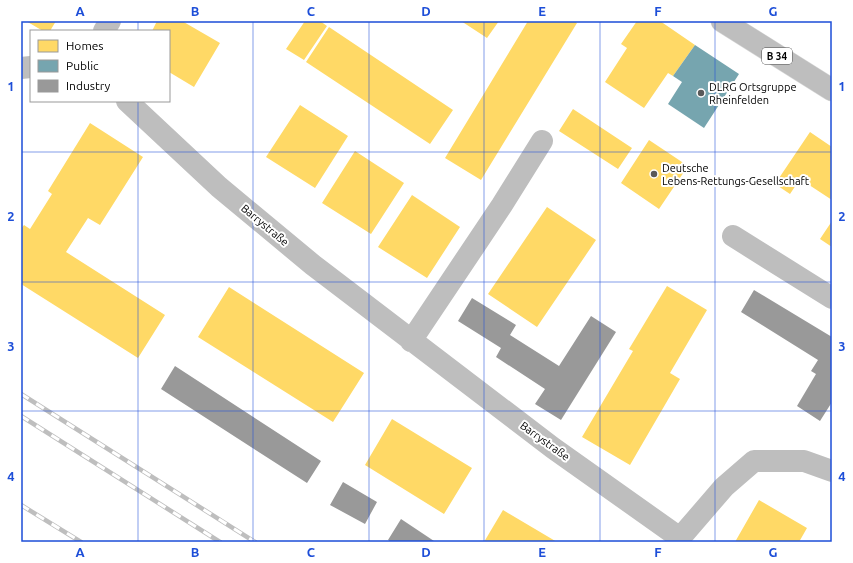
<svg xmlns="http://www.w3.org/2000/svg" width="853" height="563" viewBox="0 0 853 563" font-family="Ubuntu,sans-serif">
	<rect width="100%" height="100%" fill="#fff"/>
	<path fill="#ffd966" d="M26,21H56L50,31H43Z
		M157,21H182L220,43L194,87L169,72V31H152Z
		M305,21H320L327,26L304,60L286,49Z
		M461,21H499L487,38Z
		M528,21H574L577,23L481,180L445,158Z
		M637,21H660L695,45L673,76L668,73L644,108L605,82L627,48L621,44Z
		M329,27L453,110L430,144L306,62Z
		M300,105L348,136L315,188L266,157Z
		M573,109L632,148L618,169L559,131Z
		M90,123L143,157L100,225L88,218L66,252L165,315L138,358L21,284V229L24,225L30,229L52,194L48,191Z
		M810,132L832,147V200L800,179L790,194L775,184Z
		M649,140L688,166L659,209L621,183Z
		M355,151L404,183L371,234L322,203Z
		M412,195L460,227L427,278L378,247Z
		M547,207L596,240L537,327L488,294Z
		M832,221V247L820,239Z
		M667,286L707,310L670,373L680,379L630,465L582,437L633,351L629,349Z
		M229,287L364,373L333,422L198,337Z
		M392,419L472,468L444,514L365,465Z
		M759,500L807,528L799,542H735Z
		M503,510L557,542H484Z"/>
	<path fill="#76a5af" d="M695,45L739,74L704,128L668,104L682,82L673,76Z"/>
	<path fill="#999" d="M754,290L832,337V402L820,421L797,406L816,374L811,371L818,360L741,312Z
		M472,298L516,325L510,335L559,366L591,316L616,332L561,420L535,404L545,389L496,357L501,348L458,321Z
		M175,366L321,461L307,483L161,389Z
		M343,482L377,502L365,524L330,505Z
		M401,519L434,541L433,542H391L388,540Z"/>
	<g fill="none" stroke-linecap="round" stroke-linejoin="round">
		<defs>
			<path id="major" d="M722,21L832,90"/>
		</defs>
		<use href="#major" stroke="#dbdbdb" stroke-width="23"/>
		<path stroke="#bebebe" stroke-width="22" d="M104,31L110,21
			M21,68L31,67
			M127,101L219,187L313,265L553,448L680,538L724,487L754,461H804L832,471
			M733,236L832,298
			M411,341L502,205L542,141"/>
		<use href="#major" stroke="#bebebe" stroke-width="22"/>
		<defs>
			<path id="rail" d="M21,394L255,542
				M21,416L220,542
				M21,505L81,542"/>
		</defs>
		<use href="#rail" stroke="#bebebe" stroke-width="4.5"/>
		<use href="#rail" stroke="#fff" stroke-width="3" stroke-dasharray="9" stroke-linecap="butt"/>
	</g>
	<path fill="none" stroke="#1d4ed8" stroke-width="1" stroke-opacity="0.55" d="M138,21V31M253,21V542M369,21V542M484,21V542M600,21V542M715,21V542M138,101V542M21,152H832M21,282H832M21,411H832"/>
	<g fill="#595959" stroke="#fff" stroke-width="1.5">
		<circle cx="701" cy="93" r="4"/>
		<circle cx="654" cy="174" r="4"/>
	</g>
	<g text-anchor="middle" stroke-width="4" stroke-linejoin="round" paint-order="stroke">
		<rect fill="#fff" stroke="#4c4c4c" stroke-width="1" x="762" y="48" width="30" height="16" rx="3"/>
		<g font-size="10" font-weight="bold" fill="#000">
			<text x="777" y="60">B 34</text>
		</g>
		<g font-size="11" fill="#000" stroke="#fff" text-anchor="start">
			<text x="709" y="91">DLRG Ortsgruppe<tspan x="709" dy="13">Rheinfelden</tspan></text>
			<text x="662" y="172">Deutsche<tspan x="662" dy="13">Lebens-Rettungs-Gesellschaft</tspan></text>
		</g>
		<g font-size="11" fill="#000" stroke="#fff">
			<text transform="translate(265 225) rotate(40)" y="4">Barrystraße</text>
			<text transform="translate(545 441) rotate(36)" y="4">Barrystraße</text>
		</g>
	</g>
	<rect width="853" height="563" fill="none" stroke="#ffffff" stroke-width="44"/>
	<rect x="30" y="30" width="140" height="72" fill="#ffffff" stroke="#999999"/>
	<rect x="38" y="40" width="20" height="12" fill="#ffd966" stroke="#999999"/>
	<text x="66" y="50" font-size="12" fill="#000000">Homes</text>
	<rect x="38" y="60" width="20" height="12" fill="#76a5af" stroke="#999999"/>
	<text x="66" y="70" font-size="12" fill="#000000">Public</text>
	<rect x="38" y="80" width="20" height="12" fill="#999999" stroke="#999999"/>
	<text x="66" y="90" font-size="12" fill="#000000">Industry</text>
	<rect x="22" y="22" width="809" height="519" fill="none" stroke="#1d4ed8" stroke-width="1.5"/>
	<g font-size="13" text-anchor="middle" font-weight="bold" fill="#1d4ed8">
		<text x="80" y="16">A</text>
		<text x="195" y="16">B</text>
		<text x="311" y="16">C</text>
		<text x="426" y="16">D</text>
		<text x="542" y="16">E</text>
		<text x="658" y="16">F</text>
		<text x="773" y="16">G</text>
		<text x="11" y="91">1</text>
		<text x="842" y="91">1</text>
		<text x="11" y="221">2</text>
		<text x="842" y="221">2</text>
		<text x="11" y="351">3</text>
		<text x="842" y="351">3</text>
		<text x="11" y="481">4</text>
		<text x="842" y="481">4</text>
		<text x="80" y="557">A</text>
		<text x="195" y="557">B</text>
		<text x="311" y="557">C</text>
		<text x="426" y="557">D</text>
		<text x="542" y="557">E</text>
		<text x="658" y="557">F</text>
		<text x="773" y="557">G</text>
	</g>
</svg>
